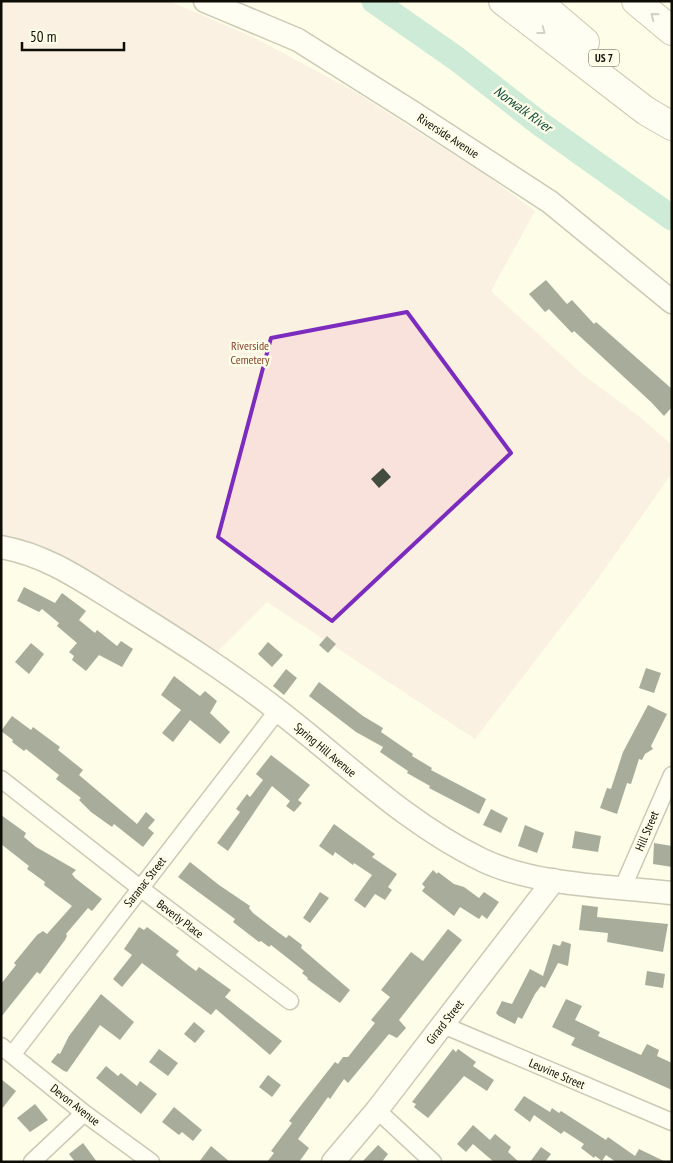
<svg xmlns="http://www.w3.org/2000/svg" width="673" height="1163" viewBox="0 0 673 1163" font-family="'PT Sans Narrow',sans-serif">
	<rect width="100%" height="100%" fill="#fefde8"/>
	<path fill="#f9e2db" d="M1,1H169L253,37L352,90L486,175L535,211L491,291L582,374L640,417L672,445V473L595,583L475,739L267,602L214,655L1,537Z"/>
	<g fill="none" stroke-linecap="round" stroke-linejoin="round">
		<path stroke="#92d5c1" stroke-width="25" d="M374,1L457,59L539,123L672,218"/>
	</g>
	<path fill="#424d3f" d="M546,280L567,304L572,300L594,324L596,322L672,389V407L664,416L651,402L574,331L572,333L549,309L545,312L529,294Z
		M383,468L391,477L379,488L371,479Z
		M24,587L55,603L62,593L86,611L79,620L95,633L97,630L117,646L121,641L133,649L122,667L99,655L86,671L72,660L74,656L69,652L77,643L57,626L59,623L42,609L39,612L17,601Z
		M327,636L336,644L328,653L319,645Z
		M268,642L283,655L272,667L258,654Z
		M31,643L44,654L29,674L15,662Z
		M646,668L661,673L654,693L639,688Z
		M286,669L297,678L284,695L273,686Z
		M174,676L200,696L205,691L217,701L210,713L230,732L220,744L190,720L173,742L162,733L181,710L161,695Z
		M319,682L363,716L383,728L381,732L413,754L412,756L432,768L431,770L486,799L479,814L429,788L430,786L407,773L408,771L380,752L383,747L356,732L309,696Z
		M648,705L667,714L651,746L653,749L645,754L642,760L639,759L631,784L627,783L617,814L600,808L607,788L611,789L623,752Z
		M12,716L31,730L33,727L60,747L58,750L83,770L79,775L137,824L146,812L155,820L148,828L154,833L143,847L114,824L112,827L91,812L79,800L81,798L56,779L59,775L26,749L24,751L12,742L13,740L1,731Z
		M271,755L310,785L298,800L302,803L294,812L286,806L290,801L272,786L228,851L217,843L240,812L236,809L247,794L250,797L263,780L256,774Z
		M491,809L508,818L501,833L483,825Z
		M1,815L26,833L24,837L36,847L76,870L72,874L75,878L102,899L92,911L88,908L66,934L67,936L65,940L40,974L37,972L1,1017V984L16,965L14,963L37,935L43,931L47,934L72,906L44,885L45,882L27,869L29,866L1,844Z
		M334,824L375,854L372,857L397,874L388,887L392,890L385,900L375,894L365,908L354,900L372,875L354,863L353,865L335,852L333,856L319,846Z
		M525,825L544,833L537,853L518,846Z
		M575,831L601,836L598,852L572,848Z
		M654,843L672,846V867L653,864Z
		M190,862L219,885L250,906L249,908L253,913L275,930L286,938L289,935L302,945L301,948L350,990L340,1003L307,979L308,978L302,973L304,971L271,945L269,947L261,941L259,942L233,922L235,919L178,877Z
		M433,870L437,874L438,872L454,884L464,887L479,898L484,892L499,902L487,919L482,915L479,919L460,907L454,916L422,891L425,887L422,884Z
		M320,892L329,898L310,923L303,918Z
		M582,905L598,907L597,917L668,924L663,952L607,942L608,933L579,930Z
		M139,927L144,930L147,927L179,951L176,955L184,962L196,971L199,967L231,990L225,997L282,1041L270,1055L216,1009L211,1015L142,963L122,987L113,979L132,955L124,949Z
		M448,929L462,940L399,1020L406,1028L397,1038L389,1034L348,1083L344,1079L330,1099L328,1097L298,1139L309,1148L299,1162H267L274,1153L271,1151L292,1123L289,1121L302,1104L335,1062L338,1064L343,1057H348L375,1023L371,1020L390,997L381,990L411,952L423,961Z
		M562,941L571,944L568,966L558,963L545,988L541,986L535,994L522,1019L518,1017L515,1024L499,1016L496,1013L502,1001L512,1004L530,969L543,976L553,944L560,946Z
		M647,971L665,974L663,988L645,985Z
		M101,994L134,1022L120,1040L100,1025L67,1072L64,1071L51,1062L58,1053L60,1054L69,1036Z
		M566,999L582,1006L575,1020L600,1032L598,1036L641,1055L647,1044L659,1050L657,1056L672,1063V1090L571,1045L575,1038L552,1027Z
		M194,1022L205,1031L195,1043L184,1034Z
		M159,1049L178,1063L168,1076L149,1062Z
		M453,1049L456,1052L458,1049L476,1062L473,1066L494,1080L487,1091L464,1076L428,1118L414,1107L416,1104L412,1102Z
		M106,1066L118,1076L121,1073L137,1086L140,1081L157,1094L141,1114L96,1078Z
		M268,1075L281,1085L272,1097L259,1087Z
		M1,1079L16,1091L1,1110Z
		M524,1096L550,1112L552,1108L559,1113L561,1111L606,1140L608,1137L635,1156L639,1149L666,1162H616L606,1155L602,1161L595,1156L594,1158L581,1148L584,1144L564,1131L561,1134L534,1115L530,1122L514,1110Z
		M35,1104L48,1120L30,1132L17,1118Z
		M174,1107L202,1130L193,1141L182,1132L179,1135L162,1122Z
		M473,1125L490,1140L495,1134L511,1147L508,1152L519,1162H494L473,1144L466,1152L457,1144Z
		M83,1143L89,1151L97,1162H75L69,1154Z
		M378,1145L388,1154L382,1162H362Z
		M211,1146L230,1162H199Z
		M541,1147L551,1154L545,1162H530Z"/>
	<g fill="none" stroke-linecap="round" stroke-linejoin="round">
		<defs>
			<path id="street" d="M1,779L140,888L290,1001
				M623,887L672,775
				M443,1025L672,1122
				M1,1046L84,1113L151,1162
				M12,1055L278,710
				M377,1110L433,1162
				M32,1162L84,1113"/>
			<path id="secondary" d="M205,1L298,40L412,112L550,202L672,302
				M1,547C47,555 83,581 122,605C175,638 227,671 276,709C344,761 404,822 482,860C537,886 611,886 672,893
				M333,1162L377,1110L554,880"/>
			<path id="highway" d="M503,1L646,111L672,126
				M537,1L585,42
				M636,1L672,31"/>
		</defs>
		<use href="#street" stroke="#8c8b78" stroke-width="19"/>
		<use href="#secondary" stroke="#8c8b78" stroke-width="25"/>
		<use href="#highway" stroke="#8c8b78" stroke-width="30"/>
		<use href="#street" stroke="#fff" stroke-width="16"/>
		<use href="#secondary" stroke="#fff" stroke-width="22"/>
		<use href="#highway" stroke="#fff" stroke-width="28"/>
	</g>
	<defs><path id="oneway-chevron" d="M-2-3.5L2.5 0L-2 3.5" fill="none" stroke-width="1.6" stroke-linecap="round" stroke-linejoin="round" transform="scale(1.25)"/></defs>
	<g stroke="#9e9e9b">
		<use href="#oneway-chevron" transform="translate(654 16) rotate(-141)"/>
		<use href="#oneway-chevron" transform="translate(542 31) rotate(38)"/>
	</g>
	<path d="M0 0H673V1163H0ZM407,312L511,453L332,621L218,537L271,338Z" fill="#fefde8" fill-opacity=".55" fill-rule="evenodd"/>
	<path fill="none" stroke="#7b2cbf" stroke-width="4" stroke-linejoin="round" d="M407,312L511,453L332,621L218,537L271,338Z"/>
	<g text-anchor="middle" stroke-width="5" stroke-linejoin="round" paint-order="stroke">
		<rect fill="#fefde8" stroke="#55554a" stroke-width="1" x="589" y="49.5" width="30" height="17" rx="4"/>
		<g font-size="11" font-weight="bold" fill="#0d0d06">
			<text x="604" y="62">US 7</text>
		</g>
		<g font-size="12" fill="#0d0d06" stroke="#fefde8">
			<text transform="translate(448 136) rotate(33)" y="4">Riverside Avenue</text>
			<text transform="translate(325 750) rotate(40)" y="4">Spring Hill Avenue</text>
			<text transform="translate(647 831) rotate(-67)" y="4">Hill Street</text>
			<text transform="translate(145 882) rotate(-52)" y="4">Saranac Street</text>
			<text transform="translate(180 919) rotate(37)" y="4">Beverly Place</text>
			<text transform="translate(445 1022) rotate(-52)" y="4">Girard Street</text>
			<text transform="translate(557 1074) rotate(23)" y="4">Leuvine Street</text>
			<text transform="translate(75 1105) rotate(38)" y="4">Devon Avenue</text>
		</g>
		<g font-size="12" fill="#863f28" stroke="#fefde8">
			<text x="250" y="350">Riverside<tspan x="250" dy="14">Cemetery</tspan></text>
		</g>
		<g font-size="14" font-style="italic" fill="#134c3e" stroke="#fefde8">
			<text transform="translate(523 109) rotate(36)" y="5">Norwalk River</text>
		</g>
	</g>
	<rect width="673" height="1163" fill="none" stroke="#0d0d06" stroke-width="5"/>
	<path d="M22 42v8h102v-8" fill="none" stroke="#0d0d06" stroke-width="2.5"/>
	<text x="30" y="42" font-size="15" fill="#0d0d06" stroke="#fefde8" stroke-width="4" paint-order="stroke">50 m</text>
</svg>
